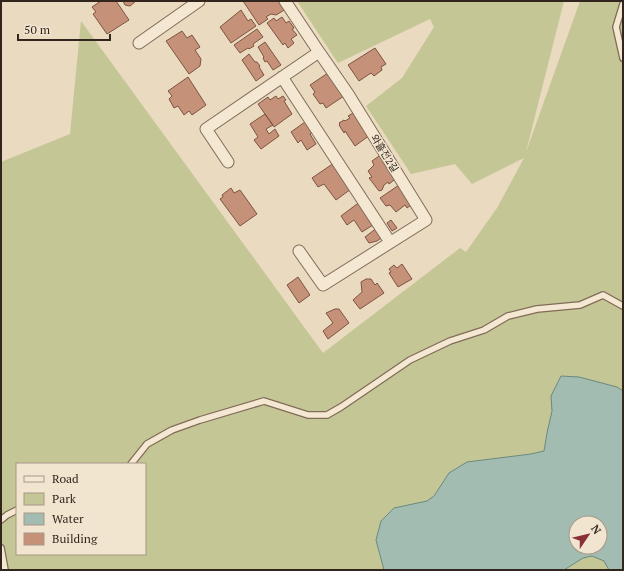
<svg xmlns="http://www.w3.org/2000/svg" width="624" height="571" viewBox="0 0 624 571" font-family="'PT Serif','Noto Sans KR',serif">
	<rect width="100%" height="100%" fill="#e9dac0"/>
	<path fill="#c5c695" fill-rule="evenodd" d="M297,1H564L526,152L580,1H623V570H1V162L70,134L81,21L323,353L460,248L466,252L497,208L524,158L472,184L455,164L411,174L366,106L402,78L434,27L430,19L338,63ZM17,464H145V554H17ZM576,523H600V547H576Z"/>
	<path fill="#a2bcb2" stroke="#6b897f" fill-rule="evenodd" d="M561,376L579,377L617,387L623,391V570H609L604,561L592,556L583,558L564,570H384L376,540L381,521L394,508L427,501L434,496L449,473L467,462L531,454L544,451L547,433L552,411L551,396ZM576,523H600V547H576Z"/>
	<path fill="#c59279" stroke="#7e5441" d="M101,1H116L129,20L107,34L93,14L96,12L92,7Z
		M123,1H136L130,6L125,5Z
		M243,1H280L286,9L276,15L271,14L266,17L268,19L259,25Z
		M241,10L248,21L251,19L256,26L231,43L220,27Z
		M282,17L286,23L289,21L294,28L292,29L297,35L291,39L294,43L288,48L285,43L283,45L267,23L274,18L276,21Z
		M257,29L263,37L253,44L254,46L249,49L248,48L240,53L234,45Z
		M182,31L187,38L192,35L200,47L195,50L201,59L200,66L189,74L166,41Z
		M265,42L281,65L273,70L267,61L265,62L263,58L264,57L258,47Z
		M375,48L386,64L381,67L382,70L374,76L371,73L359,81L348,65Z
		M249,54L255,62H257L260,66L259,67L264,75L256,81L242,60Z
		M328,73L344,96L326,108L323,103L320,104L313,94L315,92L310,85Z
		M188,77L206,105L192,115L189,111L184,115L178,106L174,108L169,99L172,96L168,91Z
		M276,96L278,99L283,96L286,100L284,101L292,114L274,127L258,104L268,97L270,100Z
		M355,112L370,135L355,146L345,131L344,133L339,125L340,124L339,123L344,120L345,121L350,118L348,116Z
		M265,114L273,125L266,129L269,134L275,129L279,136L261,149L254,140L258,137L250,124Z
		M305,122L312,133L310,134L316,144L307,150L301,140L298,143L291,132Z
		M382,154L398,177L389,184L388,182L384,185L382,190L379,191L369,178L372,177L368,171L374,165L372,161Z
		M334,163L351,189L336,200L324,184L318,187L312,178Z
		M402,183L414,203L407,208L405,205L396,212L390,205L386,206L380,198Z
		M231,188L234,193L240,190L257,214L240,226L220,199L223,197L222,195Z
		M361,201L376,223L362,232L354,220L347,225L341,216Z
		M391,220L397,228L392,231L387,223Z
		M378,227L384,236L377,241L369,243L365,237Z
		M402,264L412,279L398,287L389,273L391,272L389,269L394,265L397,268Z
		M298,277L310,295L299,303L287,285Z
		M366,279H371L375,285L377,283L384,293L360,309L353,300L362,292L361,282Z
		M335,309H339L349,323L328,339L323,331L333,323L326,313Z"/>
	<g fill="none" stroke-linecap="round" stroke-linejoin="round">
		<defs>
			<path id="lane" d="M623,4L616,27L623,58
				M131,464L147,444L172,430L200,420L264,401L308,415H327L341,407L410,360L450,341L484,330L508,316L537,309L580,305L603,295L623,306
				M1,520L7,515L17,510
				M1,548L5,570"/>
			<path id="street" d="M139,43L199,1
				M282,77L390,242
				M228,162L206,129L319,52L285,1
				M299,251L323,285L426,220L348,94L319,52"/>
		</defs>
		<use href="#lane" stroke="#816b59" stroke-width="8"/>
		<use href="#street" stroke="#816b59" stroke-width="13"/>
		<use href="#lane" stroke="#f5e8d2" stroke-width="5.5"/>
		<use href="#street" stroke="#f5e8d2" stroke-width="11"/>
	</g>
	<g text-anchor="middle" stroke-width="3" stroke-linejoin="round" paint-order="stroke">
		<g font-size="10" fill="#32251d" stroke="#f2e5cf">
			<text transform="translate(385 153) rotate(58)" y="4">와흘전2길</text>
		</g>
	</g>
	<rect width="624" height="571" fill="none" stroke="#32251d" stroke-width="4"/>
	<rect x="16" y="463" width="130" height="92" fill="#f2e5cf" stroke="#a59888"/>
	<rect x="24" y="476" width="20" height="6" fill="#f5e8d2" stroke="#a59888"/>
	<text x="52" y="483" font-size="12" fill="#32251d">Road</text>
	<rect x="24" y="493" width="20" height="12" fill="#c5c695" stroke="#a59888"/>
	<text x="52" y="503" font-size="12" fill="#32251d">Park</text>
	<rect x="24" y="513" width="20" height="12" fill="#a2bcb2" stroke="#a59888"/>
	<text x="52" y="523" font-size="12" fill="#32251d">Water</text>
	<rect x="24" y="533" width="20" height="12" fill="#c59279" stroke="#a59888"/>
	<text x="52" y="543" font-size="12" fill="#32251d">Building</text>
	<g transform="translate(588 535) rotate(55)"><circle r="19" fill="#f2e5cf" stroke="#a59888"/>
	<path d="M0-3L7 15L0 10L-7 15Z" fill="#8b2f37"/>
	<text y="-6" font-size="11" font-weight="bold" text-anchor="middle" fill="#32251d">N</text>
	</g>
	<path d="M18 34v6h92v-6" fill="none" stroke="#32251d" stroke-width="2"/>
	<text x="24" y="34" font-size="12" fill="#32251d" stroke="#f2e5cf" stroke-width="3" paint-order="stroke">50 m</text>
</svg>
